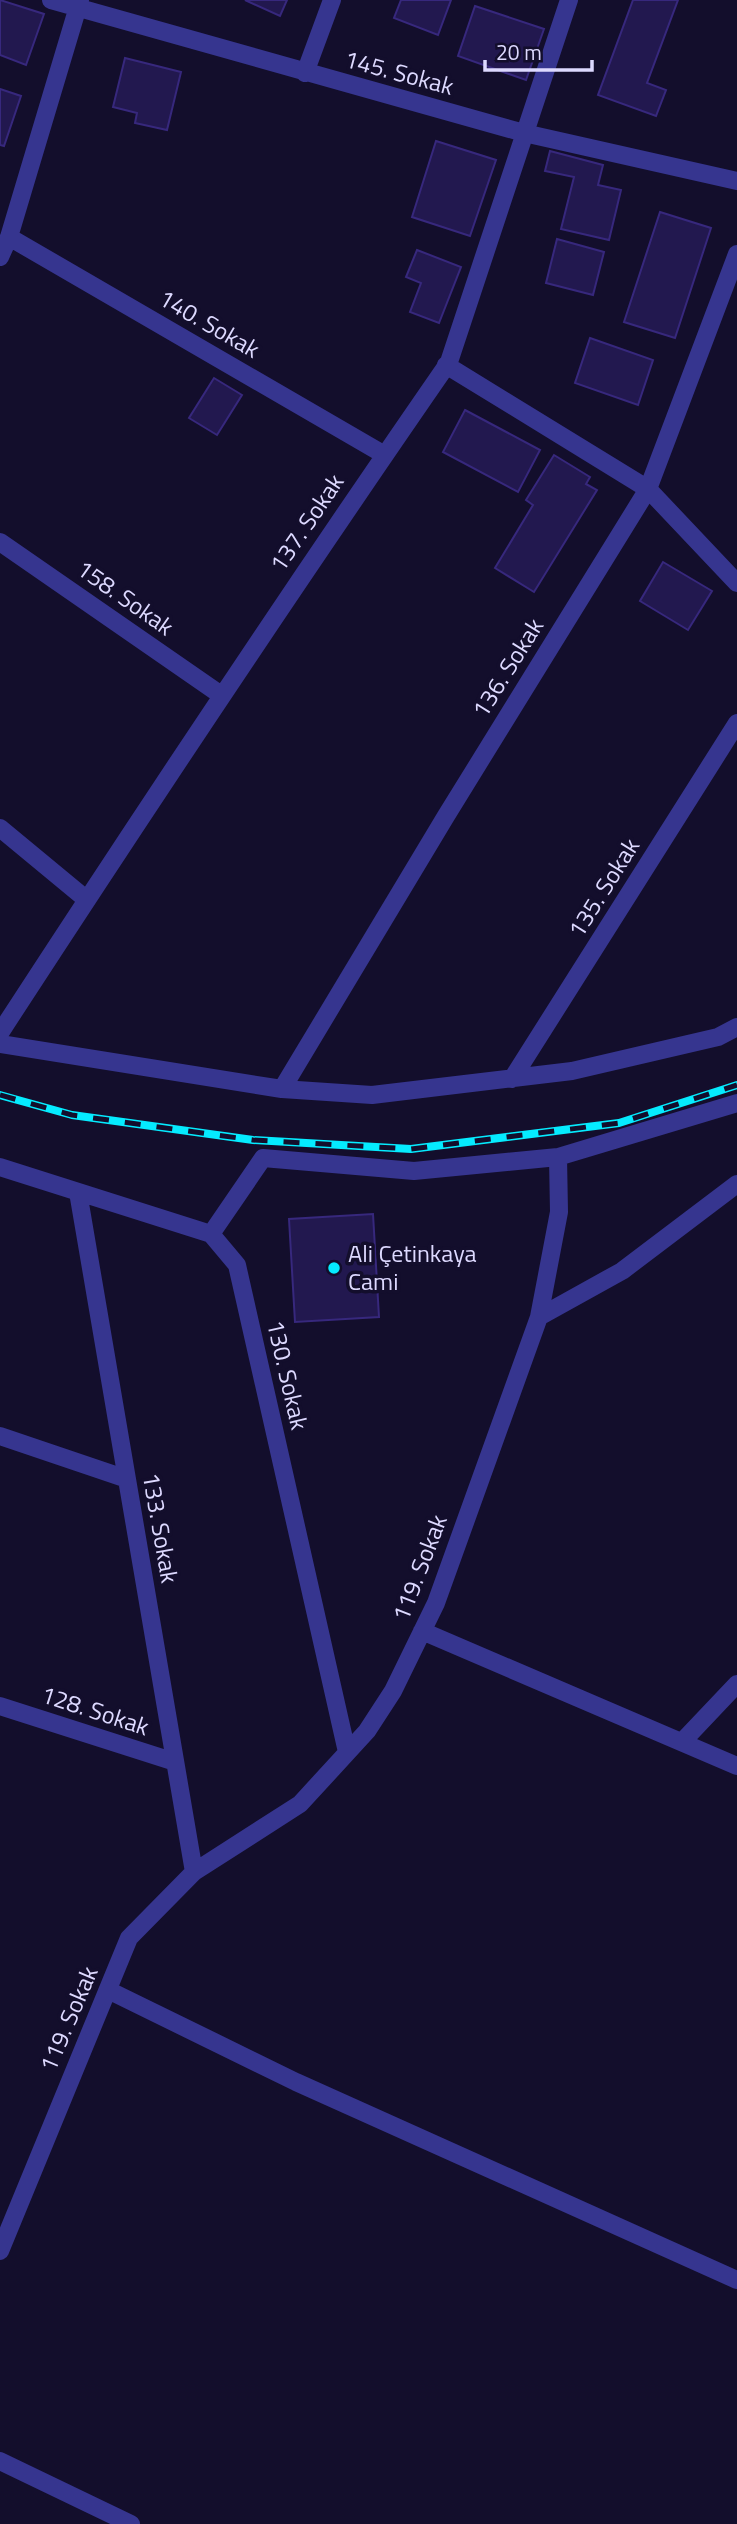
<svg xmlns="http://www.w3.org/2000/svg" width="737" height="2524" viewBox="0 0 737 2524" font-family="'Titillium Web',sans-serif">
	<rect width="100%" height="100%" fill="#130e2c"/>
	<path fill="#22184f" stroke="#37287d" stroke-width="2" d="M0,0L44,14L26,65L0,55Z
		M245,0H287L280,16Z
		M401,0H451L438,35L394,18Z
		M633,0H678L647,83L666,90L656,116L598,95Z
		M475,6L544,29L526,80L458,56Z
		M125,58L181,72L167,130L135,123L137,113L113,107Z
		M0,89L21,96L4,146L0,145Z
		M436,141L496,160L470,236L412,217Z
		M550,151L603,165L598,185L621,190L609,240L561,229L574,177L545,171Z
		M660,212L711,228L675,338L624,322Z
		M557,239L604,252L593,295L546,283Z
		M417,250L461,267L439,323L410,312L421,283L406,277Z
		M590,338L653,360L638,405L575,383Z
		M214,378L242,395L217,435L189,418Z
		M465,410L540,450L518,492L443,452Z
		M554,455L590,477L586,484L597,490L534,592L495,568L533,505L526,500Z
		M663,562L712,591L688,630L640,601Z
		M373,1214L379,1317L295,1322L289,1219Z"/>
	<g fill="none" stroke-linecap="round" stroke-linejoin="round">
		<path stroke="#36358f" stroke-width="18" d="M51,0L524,133L737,181
			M305,73L332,0
			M9,237L383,454
			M0,257L9,237L80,0
			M446,365L648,489L737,583
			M0,542L221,695
			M0,828L87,900
			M0,1033C147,807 296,583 449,362L569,0
			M0,1044L282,1089L372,1095L572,1071L718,1037L737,1027
			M512,1079L737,723
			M282,1089L446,816L648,489L737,254
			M558,1157L737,1103
			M0,1167L211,1234L237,1265L347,1752
			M78,1192L194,1872
			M539,1317L622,1271L737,1184
			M0,1436L127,1479
			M422,1631L737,1766
			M0,1706L175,1762
			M682,1742L737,1684
			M108,1990L296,2082L737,2280
			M0,2251L129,1938L194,1872L300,1804L367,1731L393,1691L436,1603L539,1317L559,1212L558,1157L414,1171L263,1158L211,1234
			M0,2461L131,2524"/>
		<defs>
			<path id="rail" d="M0,1095L72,1115L253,1140L411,1149L619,1123L737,1085"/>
		</defs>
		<use href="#rail" stroke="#05ebff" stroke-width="8"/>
		<use href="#rail" stroke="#130e2c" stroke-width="5" stroke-dasharray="16" stroke-linecap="butt"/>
	</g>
	<circle fill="#05ebff" stroke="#130e2c" stroke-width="2.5" cx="334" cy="1268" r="7"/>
	<g text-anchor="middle" stroke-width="7" stroke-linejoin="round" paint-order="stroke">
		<g font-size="24" fill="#ddd9ff" stroke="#130e2c">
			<text transform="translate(399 73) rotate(15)" y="8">145. Sokak</text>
			<text transform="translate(209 324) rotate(30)" y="8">140. Sokak</text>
			<text transform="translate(307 523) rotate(-56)" y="8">137. Sokak</text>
			<text transform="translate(125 598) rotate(35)" y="8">158. Sokak</text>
			<text transform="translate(508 668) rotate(-58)" y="8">136. Sokak</text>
			<text transform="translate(604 888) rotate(-58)" y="8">135. Sokak</text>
			<text transform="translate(287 1375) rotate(77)" y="8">130. Sokak</text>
			<text transform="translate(160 1528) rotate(80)" y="8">133. Sokak</text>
			<text transform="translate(420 1568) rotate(-69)" y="8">119. Sokak</text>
			<text transform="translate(95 1711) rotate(18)" y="8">128. Sokak</text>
			<text transform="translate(69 2019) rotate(-67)" y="8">119. Sokak</text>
		</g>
		<g font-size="24" fill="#ddd9ff" stroke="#130e2c" text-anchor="start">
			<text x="348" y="1262">Ali Çetinkaya<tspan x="348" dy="28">Cami</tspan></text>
		</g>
	</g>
	<path d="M485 60v10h107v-10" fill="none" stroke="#ddd9ff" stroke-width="3.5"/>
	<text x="496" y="60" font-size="21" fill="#ddd9ff" stroke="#130e2c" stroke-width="5" paint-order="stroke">20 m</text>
</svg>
